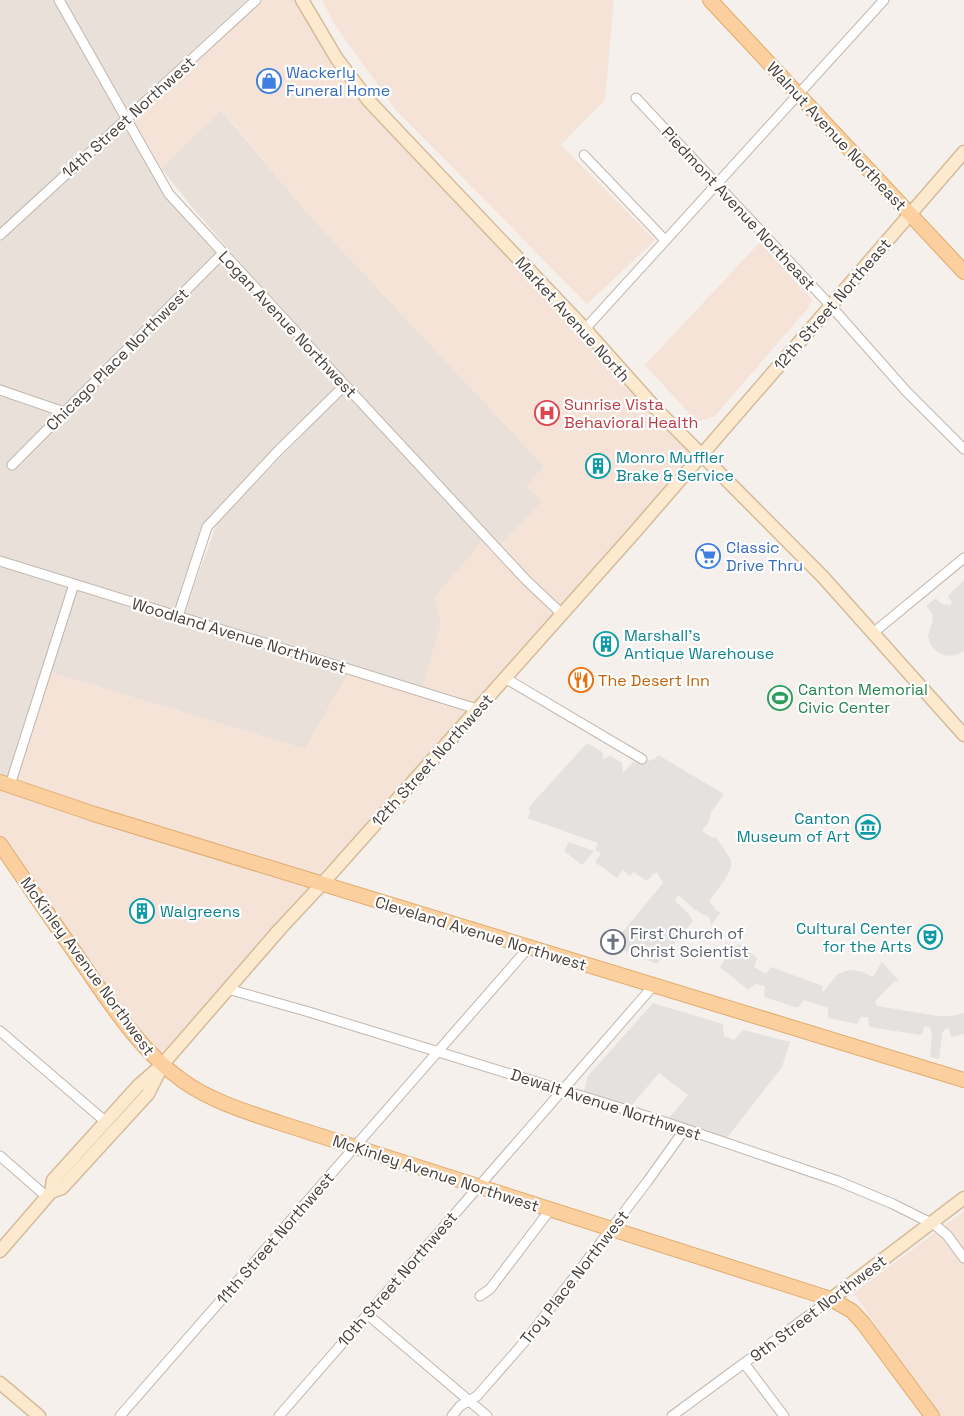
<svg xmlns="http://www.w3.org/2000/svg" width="964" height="1416" viewBox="0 0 964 1416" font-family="'Space Grotesk',sans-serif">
	<rect width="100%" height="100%" fill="#f5f0eb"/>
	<path fill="#e9e1d9" d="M0,0H59L159,177L345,385L207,527L178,616L74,585L10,785L0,782Z
		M65,0H247L127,111Z
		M221,110L310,216L544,466L542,502L494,552L482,542L441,624L423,687L353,665L305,749L49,672L77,590L181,621L217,523L352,384L273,300L196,212L161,168Z"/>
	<path fill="#f5e3d7" d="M263,0H297L343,76L372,114L490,235L695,457L160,1055L108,989L0,836V788L10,792L49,672L305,749L353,665L423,687L441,624L434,597L482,542L495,552L542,502L526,486L544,466L310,216L222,110L161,168L134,121Z
		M322,0H614L605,100L561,145L655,240L587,304L395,109L335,25Z
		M760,242L812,300L808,308L715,416L697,422L645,365Z
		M964,1211V1416H936L854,1293Z"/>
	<path fill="#e4e1df" d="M964,580V651L956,655L946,656L937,652L930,644L928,636L933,620L932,613L926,606L936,598L941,604L950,605L952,602L948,596Z
		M587,743L602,752L603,759L610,756L622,763L623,773L633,762L640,763L655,759L658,755L724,794L711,812L709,821L702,831L713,838L716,837L731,860V868L726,878L709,901L717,911L721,912L711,925L710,918L694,909L678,895L675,901L688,913L693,921L657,964L623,950L625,941L620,935L663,883L657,872L653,874L647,881L634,872L630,876L623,870L617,878L595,862L601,853L595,850L598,843L527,818L530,813L529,807Z
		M569,842L594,851L582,865L564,851Z
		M727,942V946L732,950L739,944L757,958L754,967L766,974L771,967L823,986L822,990L823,992L837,975L845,971L853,970L863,972L873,977L882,962L899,981H895L877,999L875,1002L877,1006L938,1016H952L964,1013V1034L951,1037L949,1028L945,1029L942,1033L939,1059L930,1057L932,1036L931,1029L929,1027L925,1026L921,1035L869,1027L868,1017H861L857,1024L828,1018V1008L804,1000L798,1008L764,997L765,986L755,984L748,990L720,967L725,959L717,953Z
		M653,1003L723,1024L724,1036L734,1040L743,1030L790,1042L782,1067L726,1139L668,1119L688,1095L659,1073L632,1105H626L584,1091L588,1076Z"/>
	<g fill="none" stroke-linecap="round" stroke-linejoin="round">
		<defs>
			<path id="street" d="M59,0L169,194L345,385L526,580L562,614
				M636,98L830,305L906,391L964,449
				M584,155L665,240
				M0,235L256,0
				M585,329L884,0
				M0,390L64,412
				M12,465L223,253
				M0,561L477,709
				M178,616L207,527L277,452L345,385
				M873,633L964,558
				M505,678L642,759
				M10,785L74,584
				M228,989L309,1012L653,1118L838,1181L893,1204L935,1225L947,1235L964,1258
				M0,1031L106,1122
				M0,1156L47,1197
				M480,1296L490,1289L550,1210
				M367,1314L487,1416
				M744,1363L784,1416
				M120,1416L529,947
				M279,1416L654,985
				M452,1416L460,1406L477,1396L526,1340L647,1182L685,1129
				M672,1416L831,1299"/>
			<path id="secondary" d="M302,0L337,59L369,101L585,329L658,411L823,577L964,735
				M51,1192L53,1180L138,1086L162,1065L280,929L322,884L634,533L964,152
				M0,1251L51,1192L62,1188L148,1094L159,1072
				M831,1299L964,1198
				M0,1383L39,1416"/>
			<path id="primary" d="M710,0L964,272
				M0,782L94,814L964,1080
				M0,844C26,883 53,921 80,960C110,1003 139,1050 183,1081C211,1101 247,1112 280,1123L831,1299L852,1311L863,1323L932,1416"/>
		</defs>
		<use href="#street" stroke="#c0b6ad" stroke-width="11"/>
		<use href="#secondary" stroke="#d3bb9c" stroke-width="15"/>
		<use href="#primary" stroke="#e0aa6d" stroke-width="16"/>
		<use href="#street" stroke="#fff" stroke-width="9"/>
		<use href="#secondary" stroke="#fde9cd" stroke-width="12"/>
		<use href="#primary" stroke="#fbd09e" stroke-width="14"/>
	</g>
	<defs>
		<symbol id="shop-ring" viewBox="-11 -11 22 22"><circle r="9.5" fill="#fff" stroke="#3f7fe0" stroke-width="1.5"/><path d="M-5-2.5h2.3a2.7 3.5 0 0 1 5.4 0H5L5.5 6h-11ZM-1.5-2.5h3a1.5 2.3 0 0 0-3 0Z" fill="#3f7fe0"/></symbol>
		<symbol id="hospital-ring" viewBox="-11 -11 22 22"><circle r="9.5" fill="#fff" stroke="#e0444e" stroke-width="1.5"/><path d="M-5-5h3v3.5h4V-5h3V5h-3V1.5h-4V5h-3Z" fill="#e0444e"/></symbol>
		<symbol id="building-ring" viewBox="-11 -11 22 22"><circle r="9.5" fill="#fff" stroke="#0f9aa8" stroke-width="1.5"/><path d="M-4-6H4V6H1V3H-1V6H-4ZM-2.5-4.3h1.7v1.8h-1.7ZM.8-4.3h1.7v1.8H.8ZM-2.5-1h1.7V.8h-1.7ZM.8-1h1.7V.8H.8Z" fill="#0f9aa8"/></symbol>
		<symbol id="supermarket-ring" viewBox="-11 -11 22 22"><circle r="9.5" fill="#fff" stroke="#3f7fe0" stroke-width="1.5"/><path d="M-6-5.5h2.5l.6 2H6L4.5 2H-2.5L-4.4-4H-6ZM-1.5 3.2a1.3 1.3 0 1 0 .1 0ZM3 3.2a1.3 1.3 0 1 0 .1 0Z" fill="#3f7fe0"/></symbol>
		<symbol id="restaurant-ring" viewBox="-11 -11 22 22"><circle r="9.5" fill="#fff" stroke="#e8710a" stroke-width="1.5"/><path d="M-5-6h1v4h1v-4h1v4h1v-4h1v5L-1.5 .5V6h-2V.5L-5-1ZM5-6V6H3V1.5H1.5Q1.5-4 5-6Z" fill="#e8710a"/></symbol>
		<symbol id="stadium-ring" viewBox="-11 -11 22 22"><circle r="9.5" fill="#fff" stroke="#2e9e5b" stroke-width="1.5"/><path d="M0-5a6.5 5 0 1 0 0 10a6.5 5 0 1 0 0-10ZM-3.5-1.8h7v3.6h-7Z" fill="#2e9e5b"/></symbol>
		<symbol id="museum-ring" viewBox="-11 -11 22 22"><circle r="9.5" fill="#fff" stroke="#0f9aa8" stroke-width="1.5"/><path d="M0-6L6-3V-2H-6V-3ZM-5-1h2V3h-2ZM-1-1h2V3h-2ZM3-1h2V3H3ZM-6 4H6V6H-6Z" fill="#0f9aa8"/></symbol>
		<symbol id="theatre-ring" viewBox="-11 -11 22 22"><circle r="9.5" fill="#fff" stroke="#0f9aa8" stroke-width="1.5"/><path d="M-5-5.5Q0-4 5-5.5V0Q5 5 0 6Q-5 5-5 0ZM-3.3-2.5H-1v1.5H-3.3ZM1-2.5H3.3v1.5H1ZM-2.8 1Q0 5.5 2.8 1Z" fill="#0f9aa8"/></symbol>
		<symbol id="church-ring" viewBox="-11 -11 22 22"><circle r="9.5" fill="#fff" stroke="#6b7280" stroke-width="1.5"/><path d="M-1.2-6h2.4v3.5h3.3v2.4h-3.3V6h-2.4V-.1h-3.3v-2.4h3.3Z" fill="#6b7280"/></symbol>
	</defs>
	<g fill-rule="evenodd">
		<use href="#shop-ring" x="255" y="67" width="28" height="28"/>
		<use href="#hospital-ring" x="533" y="399" width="28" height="28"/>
		<use href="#building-ring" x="584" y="452" width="28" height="28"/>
		<use href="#supermarket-ring" x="694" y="542" width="28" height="28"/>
		<use href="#building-ring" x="592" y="630" width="28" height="28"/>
		<use href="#restaurant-ring" x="567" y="666" width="28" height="28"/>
		<use href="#stadium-ring" x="766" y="684" width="28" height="28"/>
		<use href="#museum-ring" x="854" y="813" width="28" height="28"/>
		<use href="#building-ring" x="128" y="897" width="28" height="28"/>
		<use href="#theatre-ring" x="916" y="923" width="28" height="28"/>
		<use href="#church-ring" x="599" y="928" width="28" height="28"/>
	</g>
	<g text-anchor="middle" stroke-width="4.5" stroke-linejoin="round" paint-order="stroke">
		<g font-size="16" fill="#366cbe" stroke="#fff" text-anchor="start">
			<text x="286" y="78">Wackerly<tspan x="286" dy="18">Funeral Home</tspan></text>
			<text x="726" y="553">Classic<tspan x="726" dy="18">Drive Thru</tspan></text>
		</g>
		<g font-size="16" fill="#494039" stroke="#fff">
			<text transform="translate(128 117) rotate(-42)" y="6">14th Street Northwest</text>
			<text transform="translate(837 136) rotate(47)" y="6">Walnut Avenue Northeast</text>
			<text transform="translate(739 208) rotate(47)" y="6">Piedmont Avenue Northeast</text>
			<text transform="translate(832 304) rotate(-49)" y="6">12th Street Northeast</text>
			<text transform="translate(573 319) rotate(48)" y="6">Market Avenue North</text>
			<text transform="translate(288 324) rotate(47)" y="6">Logan Avenue Northwest</text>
			<text transform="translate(117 359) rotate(-45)" y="6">Chicago Place Northwest</text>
			<text transform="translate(239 635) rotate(17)" y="6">Woodland Avenue Northwest</text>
			<text transform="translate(432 760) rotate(-48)" y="6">12th Street Northwest</text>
			<text transform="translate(481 933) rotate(17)" y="6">Cleveland Avenue Northwest</text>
			<text transform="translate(88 966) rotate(54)" y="6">McKinley Avenue Northwest</text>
			<text transform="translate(606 1104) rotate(18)" y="6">Dewalt Avenue Northwest</text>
			<text transform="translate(436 1173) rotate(18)" y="6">McKinley Avenue Northwest</text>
			<text transform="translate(275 1238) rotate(-49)" y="6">11th Street Northwest</text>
			<text transform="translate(574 1277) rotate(-52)" y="6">Troy Place Northwest</text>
			<text transform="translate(397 1279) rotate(-49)" y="6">10th Street Northwest</text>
			<text transform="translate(818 1308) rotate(-37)" y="6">9th Street Northwest</text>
		</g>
		<g font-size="16" fill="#be3a42" stroke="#fff" text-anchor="start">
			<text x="564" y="410">Sunrise Vista<tspan x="564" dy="18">Behavioral Health</tspan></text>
		</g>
		<g font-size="16" fill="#0d838f" stroke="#fff" text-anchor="start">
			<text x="616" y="463">Monro Muffler<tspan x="616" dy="18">Brake &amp; Service</tspan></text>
			<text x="624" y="641">Marshall's<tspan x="624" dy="18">Antique Warehouse</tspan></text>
			<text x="850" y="824" text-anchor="end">Canton<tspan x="850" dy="18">Museum of Art</tspan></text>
			<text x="160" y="917">Walgreens</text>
			<text x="912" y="934" text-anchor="end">Cultural Center<tspan x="912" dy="18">for the Arts</tspan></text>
		</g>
		<g font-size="16" fill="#c56008" stroke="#fff" text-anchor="start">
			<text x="598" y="686">The Desert Inn</text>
		</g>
		<g font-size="16" fill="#27864d" stroke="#fff" text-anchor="start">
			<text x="798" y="695">Canton Memorial<tspan x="798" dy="18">Civic Center</tspan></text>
		</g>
		<g font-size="16" fill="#5b616d" stroke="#fff" text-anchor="start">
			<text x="630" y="939">First Church of<tspan x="630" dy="18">Christ Scientist</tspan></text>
		</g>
	</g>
</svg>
